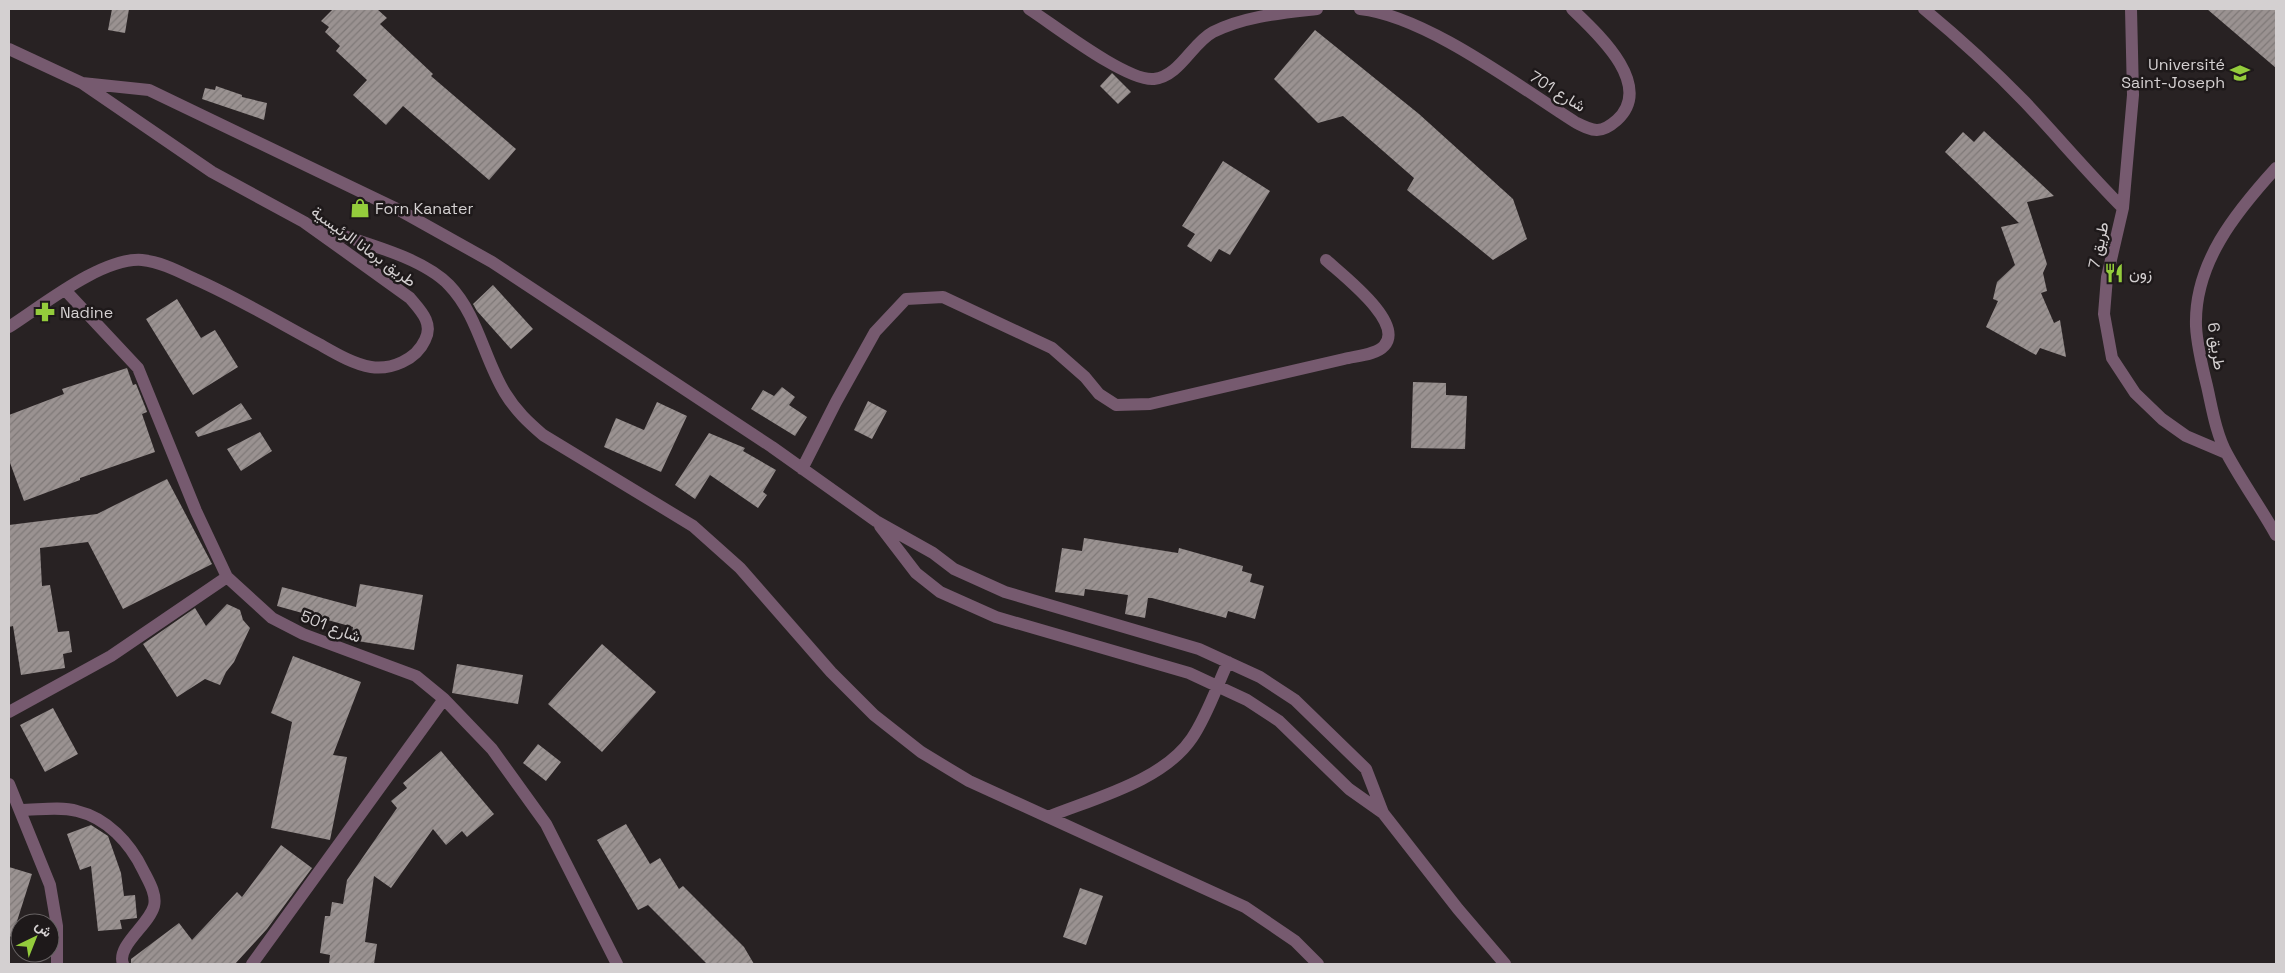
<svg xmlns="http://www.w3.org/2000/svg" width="2285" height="973" viewBox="0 0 2285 973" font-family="'Space Grotesk',Vazirmatn,sans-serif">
	<defs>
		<pattern id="building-hatch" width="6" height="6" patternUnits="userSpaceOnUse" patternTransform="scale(1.25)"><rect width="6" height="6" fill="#9a9291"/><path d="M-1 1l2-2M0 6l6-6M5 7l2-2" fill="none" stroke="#7f7978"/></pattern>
	</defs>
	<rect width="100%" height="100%" fill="#282223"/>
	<path fill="url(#building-hatch)" d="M112,9H129L125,33L108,30Z
		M333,9H377L387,18L380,24L433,74L431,76L516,149L489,180L403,106L386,125L353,95L367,80L336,51L340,46L325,32L329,27L321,21Z
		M2207,9H2276V68Z
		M1315,30L1419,114L1513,199L1527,239L1493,260L1407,190L1414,178L1343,116L1318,123L1274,79Z
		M1112,73L1131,92L1118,104L1100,86Z
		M216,86L242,95V97L267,103L264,120L202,99L205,88L215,90Z
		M1984,131L2054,196L2027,202L2047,264L2043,273L2047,291L2041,293L2054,323L2060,320L2066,357L2040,348L2036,355L1986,327L1998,301L1993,299L1997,282L2015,265L2001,227L2019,223L1945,152L1963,132L1974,142Z
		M1223,161L1270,191L1230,255L1219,249L1211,262L1187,246L1195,234L1182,226Z
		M493,285L533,329L511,349L477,311L473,304Z
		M177,299L201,338L215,330L238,367L193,395L146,319Z
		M127,368L133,385L136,384L146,409L147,412L142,414L155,452L80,478V480L24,501L9,460V415L64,394L62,389Z
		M1413,382L1446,383V395L1467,396L1465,449L1411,448Z
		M782,387L795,397L789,405L807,417L795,436L751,409L763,390L774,396Z
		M868,401L887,411L872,439L854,430Z
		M657,402L687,416L661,472L604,447L616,418L644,430Z
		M241,403L252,419L198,437L195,432Z
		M260,432L272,451L241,471L227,449Z
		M709,433L745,448L743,451L776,470L763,492L767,495L758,508L710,475L695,499L675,485Z
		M167,479L212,564L123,609L88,542L40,548L42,586L50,585L58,632L69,631L72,652L63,654L65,668L21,675L13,626L9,627V525L97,514Z
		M1084,538L1178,553L1179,548L1243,566L1242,571L1252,574L1250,582L1264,586L1255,619L1228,611L1226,618L1152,598H1148L1145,618L1125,614L1128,595L1085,589L1084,596L1055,592L1062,548L1082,551Z
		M360,584L423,595L414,650L351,640L353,627L277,606L282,587L356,607Z
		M227,604L240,610L243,620L250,628L234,662L226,672L220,685L205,679L177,697L143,644L195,608L206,626Z
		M602,644L656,692L602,752L548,704Z
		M293,656L361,682L333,755L347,757L330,840L271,828L292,722L271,713Z
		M457,664L523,675L518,704L452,693Z
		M53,708L78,754L45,772L20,725Z
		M538,744L561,762L546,781L523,763Z
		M441,751L494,814L467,837L462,831L446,845L433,829L391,888L374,876L365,942L377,944L374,964H329L330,955L320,953L325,916H330L332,902L343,904L347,880L397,808L391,801L407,788L403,783Z
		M626,824L650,864L660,858L679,889L683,886L744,947L754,964H707L648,905L638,910L597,840Z
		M91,825L108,836L121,873L124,896L135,895L137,918L120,920L122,929L98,931L91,866L80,870L67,834Z
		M281,845L312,868L267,929L235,964H131V959L179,923L192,940L237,892L242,897Z
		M9,867L32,874L12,937L9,936Z
		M1080,888L1103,896L1086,945L1063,937Z"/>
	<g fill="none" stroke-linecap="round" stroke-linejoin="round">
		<path stroke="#765a6f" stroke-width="12" d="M1029,9C1054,25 1127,82 1154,79C1180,76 1192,43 1213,32C1245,16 1282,13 1317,9
			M1360,9C1426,16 1518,86 1575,122C1593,131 1600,135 1617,120C1655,85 1597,33 1572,9
			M1924,9C1959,38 1993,69 2025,102C2058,137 2089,174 2123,208L2107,277L2104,314L2112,358L2135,393L2162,419L2186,436L2226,453
			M9,49L82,83L212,172L304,222L410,298C420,310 434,323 425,340C416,360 391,370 371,367C353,364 335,353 319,344C278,322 238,298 195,279C178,271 161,262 142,260C102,257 42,306 9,327
			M82,83L149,90L399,210L492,262L772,447L876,521L933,553L954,569L1005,592L1199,649L1260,677L1295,700L1366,769L1383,813
			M2276,168C2236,212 2194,263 2196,326C2197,346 2202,366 2207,386C2212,408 2216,434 2227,454C2242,482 2261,508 2276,535
			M2123,208L2133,95L2131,9
			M320,228C359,242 421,256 449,285C478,315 484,359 505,393C516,411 528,422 543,435L693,526L740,568L831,672L874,715L921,752L969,781L1048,817
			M65,290L138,368L196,511L227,577L272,618L303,634L416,676L444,699L492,749L546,824L617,964
			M802,469L836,402L875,332L906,299L943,297L1052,348L1085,377L1099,394L1116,405L1150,404L1344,359C1356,356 1376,355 1384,346C1406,323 1341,274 1326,260
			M880,526L916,573L940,592L996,617L1189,673L1247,700L1279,721L1349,789L1383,813L1458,909L1505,964
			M1228,662C1216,688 1208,714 1192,738C1163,781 1095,798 1048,817L1245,907L1295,941L1318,964
			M9,712L111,656L227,577
			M9,784L50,885L57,926V964
			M20,810C38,810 60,806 77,811C107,818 130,843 143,870C148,880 157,894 154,906C149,925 116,946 123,964
			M252,964L444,699"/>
	</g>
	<defs>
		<symbol id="university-bare" viewBox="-9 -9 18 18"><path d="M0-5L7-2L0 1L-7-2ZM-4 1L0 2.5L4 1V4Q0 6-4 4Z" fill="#94cc3c" stroke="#1e191a" stroke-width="2.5" paint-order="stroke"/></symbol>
		<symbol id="shop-bare" viewBox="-9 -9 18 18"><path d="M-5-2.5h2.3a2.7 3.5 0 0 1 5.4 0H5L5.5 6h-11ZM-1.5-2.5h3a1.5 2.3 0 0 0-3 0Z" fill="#94cc3c" stroke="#1e191a" stroke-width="2.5" paint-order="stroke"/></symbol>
		<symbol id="restaurant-bare" viewBox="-9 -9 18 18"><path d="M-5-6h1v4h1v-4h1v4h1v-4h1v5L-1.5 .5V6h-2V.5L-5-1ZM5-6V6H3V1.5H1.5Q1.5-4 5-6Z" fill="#94cc3c" stroke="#1e191a" stroke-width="2.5" paint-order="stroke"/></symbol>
		<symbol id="pharmacy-bare" viewBox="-9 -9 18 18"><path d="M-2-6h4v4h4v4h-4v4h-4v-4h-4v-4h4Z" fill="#94cc3c" stroke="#1e191a" stroke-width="2.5" paint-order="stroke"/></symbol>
	</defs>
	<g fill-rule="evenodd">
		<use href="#university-bare" x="2226" y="59" width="28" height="28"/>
		<use href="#shop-bare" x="346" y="194" width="28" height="28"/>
		<use href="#restaurant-bare" x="2100" y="259" width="28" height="28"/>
		<use href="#pharmacy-bare" x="31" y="298" width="28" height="28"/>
	</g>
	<g text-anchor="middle" stroke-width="5" stroke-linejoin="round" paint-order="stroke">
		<g font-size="16" fill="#d4d0d1" stroke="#1e191a" text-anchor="start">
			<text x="2225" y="70" text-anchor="end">Université<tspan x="2225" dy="18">Saint-Joseph</tspan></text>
			<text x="375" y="214">Forn Kanater</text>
			<text x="2129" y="279">زون</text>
			<text x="60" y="318">Nadine</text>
		</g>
		<g font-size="16" fill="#d4d0d1" stroke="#1e191a">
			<text transform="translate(1558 91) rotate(32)" y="6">شارع 701</text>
			<text transform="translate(2098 245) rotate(-78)" y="6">طريق 7</text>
			<text transform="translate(364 246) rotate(36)" y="6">طريق برمانا الرئيسية</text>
			<text transform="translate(2217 346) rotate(82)" y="6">طريق 6</text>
			<text transform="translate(331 626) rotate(21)" y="6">شارع 501</text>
		</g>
	</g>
	<rect width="2285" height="973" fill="none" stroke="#d4d0d1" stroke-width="20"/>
	<g transform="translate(35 938) rotate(43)"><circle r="24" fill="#1e191a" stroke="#676263"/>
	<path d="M0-4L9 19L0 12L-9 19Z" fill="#94cc3c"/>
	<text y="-8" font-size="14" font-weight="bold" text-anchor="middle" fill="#d4d0d1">ش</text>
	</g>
</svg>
